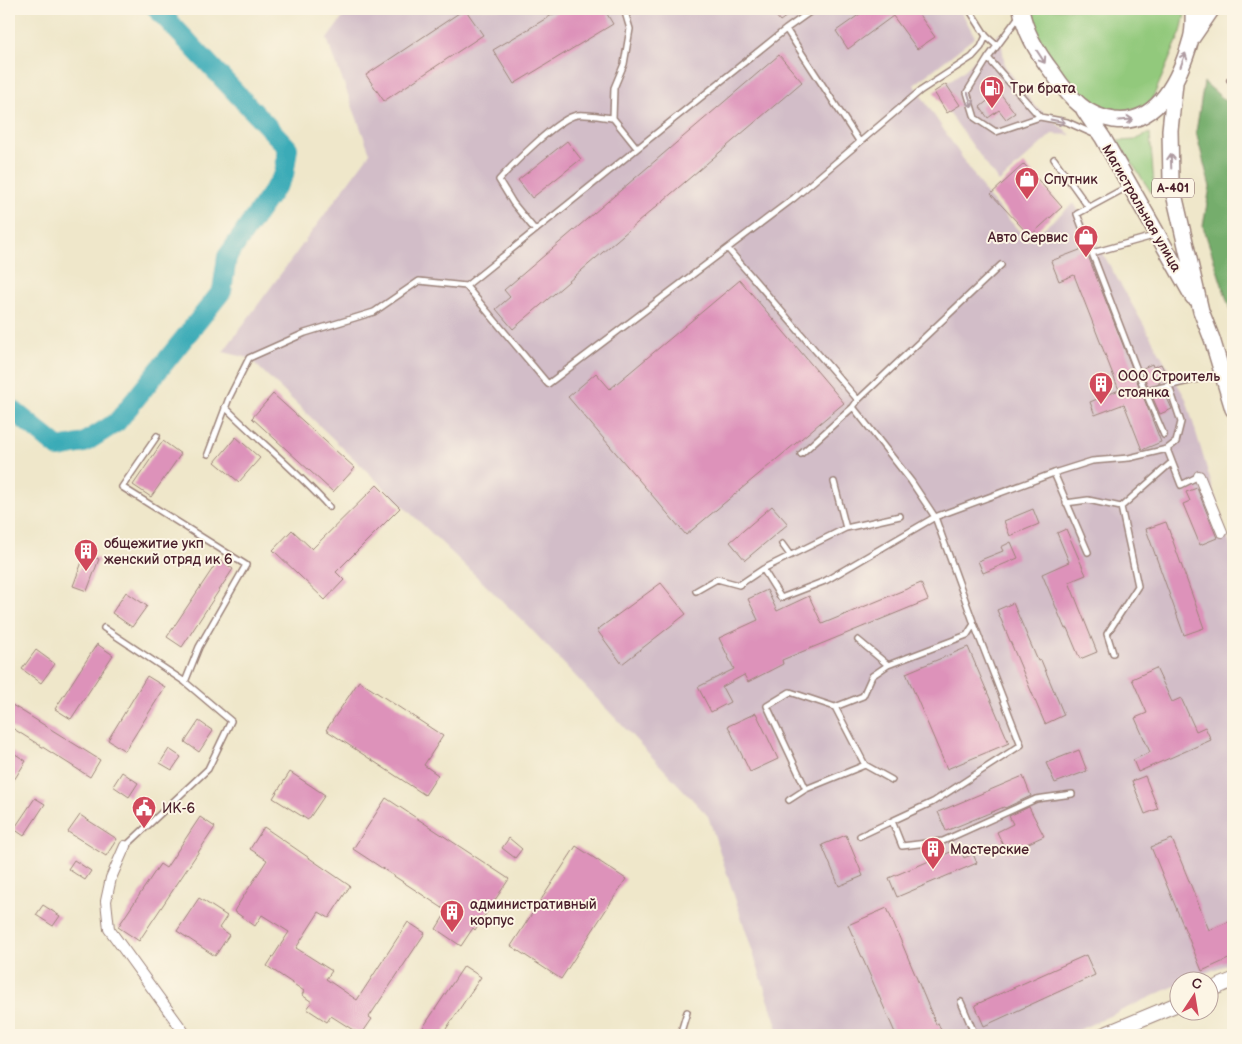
<svg xmlns="http://www.w3.org/2000/svg" width="1242" height="1044" viewBox="0 0 1242 1044" font-family="'Balsamiq Sans',sans-serif">
	<rect width="100%" height="100%" fill="#fcf5e5"/>
	<filter id="ink" filterUnits="userSpaceOnUse"><feTurbulence type="fractalNoise" baseFrequency=".02" numOctaves="2"/><feDisplacementMap in="SourceGraphic" scale="10" xChannelSelector="R" yChannelSelector="G"/><feConvolveMatrix kernelMatrix="1 2 1 2 8 2 1 2 1" color-interpolation-filters="sRGB"/></filter>
	<filter id="wash" filterUnits="userSpaceOnUse"><feTurbulence type="fractalNoise" baseFrequency=".0096" numOctaves="4" result="noise"/><feDisplacementMap in="SourceGraphic" scale="20" xChannelSelector="R" yChannelSelector="G"/><feGaussianBlur stdDeviation="1.12" result="paint"/><feColorMatrix in="noise" values="0 0 0 0 0 0 0 0 0 0 0 0 0 0 0 0 0 1.4 0 .05"/><feComposite in="paint" operator="in"/></filter>
	<g filter="url(#wash)">
		<rect width="100%" height="100%" fill="#efe7ca"/>
		<path fill="#d2bdc8" d="M349,9H960L975,37L914,85L987,195L1028,241L1074,203L1186,399L1233,556V962L1185,981L1180,982L1179,984L1068,1035H780L708,816L527,625L249,358L223,352L370,153L327,39Z
			M1000,33L1005,66L1034,105L1071,135L1052,134L999,182L934,92L966,69Z"/>
		<path fill="#92c97c" stroke="#6e7454" d="M1028,9H1186L1181,32L1152,100L1143,107L1119,113L1092,106L1068,85L1035,36Z
			M1150,133L1155,198L1117,141L1135,140Z"/>
		<path fill="#75ad6c" stroke="#60664c" d="M1204,82L1233,107V319L1203,226L1210,187L1196,132Z"/>
		<g fill="none" stroke-linecap="round" stroke-linejoin="round">
			<path stroke="#3babb7" stroke-width="20" d="M9,407L59,448L84,443L117,422L222,291L227,257L284,175L288,148L157,9"/>
		</g>
		<g id="blocks">
			<path fill="#dd92ba" d="M465,9L483,35L384,101L366,75Z
				M562,9H604L613,24L514,84L493,50Z
				M770,9H797L780,21Z
				M867,9H915L935,37L917,49L893,16L848,49L836,31Z
				M779,55L802,82L513,329L496,309L510,297L504,290Z
				M946,84L960,105L947,113L934,92Z
				M994,85L1015,113L1006,119L999,110L988,118L980,107L991,98L986,92Z
				M567,141L581,159L532,198L518,180Z
				M1024,164L1062,207L1030,236L991,194Z
				M1085,248L1161,442L1142,450L1124,404L1095,415L1090,402L1119,390L1074,275L1059,281L1051,261Z
				M740,280L844,403L686,535L568,397L596,373L610,389Z
				M1152,364L1153,367L1161,364L1166,374L1158,378L1160,383L1148,386L1141,369Z
				M1164,391L1172,409L1160,414L1151,394Z
				M273,394L355,468L333,492L252,418Z
				M236,437L260,458L239,482L215,462Z
				M163,441L181,454L151,497L133,485Z
				M377,485L400,508L336,572L344,580L325,600L273,550L292,530L312,549Z
				M1197,488L1217,538L1200,545L1183,504L1190,501L1186,492Z
				M772,506L788,524L745,560L730,542Z
				M1033,509L1039,524L1010,536L1004,521Z
				M1166,522L1204,628L1184,635L1146,529Z
				M1066,529L1086,575L1069,582L1097,652L1080,659L1067,628L1065,629L1042,574L1069,562L1057,533Z
				M1011,542L1018,558L983,573L978,561L1003,551L1001,547Z
				M85,554L99,559L87,591L73,586Z
				M219,559L233,569L182,647L167,637Z
				M661,583L686,614L622,664L597,630Z
				M921,583L928,600L782,660L783,664L748,682L744,675L722,687L730,702L711,712L698,687L734,669L719,638L758,620L748,599L767,590L777,611L809,596L822,624Z
				M126,592L147,606L132,627L112,613Z
				M1013,603L1038,661L1041,660L1064,715L1045,724L997,610Z
				M97,644L113,655L71,719L55,709Z
				M968,647L1009,743L947,769L906,673Z
				M36,650L55,664L41,683L22,669Z
				M1156,668L1172,702L1181,698L1196,731L1205,727L1211,740L1138,772L1133,760L1150,752L1135,718L1147,713L1132,679Z
				M147,676L165,687L125,751L108,740Z
				M359,681L443,736L424,765L438,775L425,795L326,730Z
				M9,703L100,760L90,777L9,726Z
				M756,713L778,759L750,772L728,726Z
				M199,721L213,731L199,752L185,742Z
				M169,749L181,757L172,770L160,763Z
				M9,750L26,761L9,788Z
				M1079,750L1087,771L1055,783L1046,763Z
				M122,772L138,783L129,797L113,786Z
				M290,772L325,795L308,820L273,798Z
				M1023,776L1031,796L1005,808L1004,807L946,831L938,812Z
				M1145,776L1158,809L1145,814L1132,781Z
				M35,798L45,804L24,836L14,829Z
				M386,798L509,879L475,930L473,928L461,946L436,929L447,911L353,849Z
				M1029,807L1044,836L1007,853L997,832L1013,824L1009,816Z
				M80,815L117,839L106,856L68,832Z
				M200,817L215,827L139,941L118,927L160,864L166,868Z
				M264,827L350,886L329,918L319,912L296,948L332,971L326,979L357,1000L408,922L425,933L369,1017L372,1019L361,1035L331,1016L327,1022L307,1009L312,1002L302,995L304,991L267,966L289,932L262,915L255,926L234,911L267,860L250,849Z
				M846,835L863,876L839,886L822,845Z
				M509,838L522,849L515,858L502,848Z
				M1172,839L1209,930L1233,920V957L1202,971L1151,847Z
				M576,846L626,879L561,979L511,946Z
				M960,848L964,858L973,854L977,863L897,897L889,878Z
				M74,860L91,871L85,880L68,869Z
				M199,898L227,916L219,928L229,935L215,956L177,931Z
				M43,905L60,916L53,926L36,915Z
				M887,908L936,1024L938,1023L943,1035H896L848,925Z
				M1086,955L1095,975L984,1026L975,1005Z
				M464,966L481,977L442,1035H418Z"/>
		</g>
	</g>
	<g filter="url(#ink)">
		<use href="#blocks" fill-opacity="0" stroke="#9c837a" stroke-width="1"/>
		<g fill="none" stroke-linecap="round" stroke-linejoin="round">
			<defs>
				<path id="lane" d="M624,9L630,29L624,64L614,88L613,118L637,148
					M969,9L986,36L997,46
					M1020,15L988,58L1040,117L1067,122L1096,135
					M786,29L859,141
					M988,58L967,92L975,118L996,132L1040,117
					M1230,80L1233,77
					M1054,159L1089,208
					M1127,187L1077,214L1145,391L1164,435
					M535,230L513,203L499,180C513,164 558,118 577,115C588,114 602,117 613,118
					M728,249L858,400
					M1092,253L1157,235
					M466,286L548,384L794,198L920,91L972,57L981,47L986,36
					M1145,391L1220,374
					M225,407C259,441 297,471 329,507
					M853,407L858,400L1001,265
					M157,436L122,487L246,565L199,647L185,682
					M1167,449L1181,485L1199,476
					M208,454L229,398L249,358L305,333L374,312L419,281L466,286L786,29L814,9
					M801,454L853,407L911,481L935,517L825,581L781,598L763,569L846,528L900,516
					M1054,473L1088,552
					M834,482L846,528
					M1066,503L1088,500L1121,507L1172,462
					M782,544L790,555
					M696,591L717,579L739,585L763,569
					M974,624L1021,745L933,802L892,821L902,846L943,841L1036,799L1072,794
					M104,628L185,682L231,721L208,769L126,846
					M858,640L888,665L967,635L974,624L935,517L1054,473L1092,461L1129,458L1167,449L1176,442L1181,422L1169,386
					M1113,653L1107,634L1138,586L1121,507
					M835,707L865,765
					M806,789L767,706L790,692L835,707L863,696L872,676L888,665
					M789,800L806,789L865,765L892,780
					M860,836L892,821
					M961,1002L975,1035
					M680,1035L687,1012"/>
				<path id="street" d="M1199,476L1222,532
					M125,846L111,878L106,901L109,929L186,1035"/>
				<path id="secondary" d="M1210,990L1233,980
					M1103,1035L1180,1003"/>
				<path id="primary" d="M1021,9C1025,33 1038,54 1053,73C1061,85 1069,96 1080,105C1090,114 1102,118 1114,120C1159,126 1181,75 1191,39C1194,30 1193,18 1193,9
					M1192,38L1212,9
					M1175,83L1170,130L1171,181L1201,311L1212,339L1233,409
					M1084,110L1103,138L1193,297"/>
			</defs>
			<use href="#lane" stroke="#9c837a" stroke-width="8"/>
			<use href="#street" stroke="#9c837a" stroke-width="12"/>
			<use href="#secondary" stroke="#9c837a" stroke-width="16"/>
			<use href="#primary" stroke="#9c837a" stroke-width="18"/>
			<use href="#lane" stroke="#fff" stroke-width="5"/>
			<use href="#street" stroke="#fff" stroke-width="10"/>
			<use href="#secondary" stroke="#fff" stroke-width="14"/>
			<use href="#primary" stroke="#fff" stroke-width="15"/>
		</g>
		<defs><path id="oneway-shaft" d="M-6 0H5M1.5-3L5.5 0L1.5 3" fill="none" stroke-width="1.6" stroke-linecap="round" stroke-linejoin="round" transform="scale(1.25)"/></defs>
		<g stroke="#ae9aa0">
			<use href="#oneway-shaft" transform="translate(1041 57) rotate(57)"/>
			<use href="#oneway-shaft" transform="translate(1183 60) rotate(-70)"/>
			<use href="#oneway-shaft" transform="translate(970 100) rotate(73)"/>
			<use href="#oneway-shaft" transform="translate(1126 120) rotate(-4)"/>
			<use href="#oneway-shaft" transform="translate(1058 121) rotate(11)"/>
			<use href="#oneway-shaft" transform="translate(1171 161) rotate(-92)"/>
		</g>
	</g>
	<defs>
		<symbol id="fuel-pin" viewBox="-11 -11 22 30"><path d="M0 17L-7.5 6A9.5 9.5 0 1 1 7.5 6Z" fill="#d1495b" stroke="#fcf5e5"/><path d="M-5.5-6h7V0h2V4h1.3V-2.5L3-4.5l.8-.8L6-3V5H2.5V1h-1V6h-7ZM-4.2-4.7v3.2H.2V-4.7Z" fill="#fff"/></symbol>
		<symbol id="shop-pin" viewBox="-11 -11 22 30"><path d="M0 17L-7.5 6A9.5 9.5 0 1 1 7.5 6Z" fill="#d1495b" stroke="#fcf5e5"/><path d="M-5-2.5h2.3a2.7 3.5 0 0 1 5.4 0H5L5.5 6h-11ZM-1.5-2.5h3a1.5 2.3 0 0 0-3 0Z" fill="#fff"/></symbol>
		<symbol id="building-pin" viewBox="-11 -11 22 30"><path d="M0 17L-7.5 6A9.5 9.5 0 1 1 7.5 6Z" fill="#d1495b" stroke="#fcf5e5"/><path d="M-4-6H4V6H1V3H-1V6H-4ZM-2.5-4.3h1.7v1.8h-1.7ZM.8-4.3h1.7v1.8H.8ZM-2.5-1h1.7V.8h-1.7ZM.8-1h1.7V.8H.8Z" fill="#fff"/></symbol>
		<symbol id="civic-pin" viewBox="-11 -11 22 30"><path d="M0 17L-7.5 6A9.5 9.5 0 1 1 7.5 6Z" fill="#d1495b" stroke="#fcf5e5"/><path d="M-.6-6.5H3V-4.5H.6V-3L4-1V1h2V6H-6V1h2V-1L-.6-3ZM-1.2 2.5V6h2.4V2.5Z" fill="#fff"/></symbol>
	</defs>
	<g fill-rule="evenodd">
		<use href="#fuel-pin" x="978" y="74" width="28" height="38"/>
		<use href="#shop-pin" x="1013" y="165" width="28" height="38"/>
		<use href="#shop-pin" x="1072" y="223" width="28" height="38"/>
		<use href="#building-pin" x="1087" y="370" width="28" height="38"/>
		<use href="#building-pin" x="72" y="537" width="28" height="38"/>
		<use href="#civic-pin" x="130" y="794" width="28" height="38"/>
		<use href="#building-pin" x="919" y="835" width="28" height="38"/>
		<use href="#building-pin" x="438" y="898" width="28" height="38"/>
	</g>
	<g text-anchor="middle" stroke-width="4" stroke-linejoin="round" paint-order="stroke">
		<rect fill="#fcf5e5" stroke="#7f5f63" stroke-width="1" x="1152" y="178.5" width="42" height="19" rx="4"/>
		<g font-size="12" font-weight="bold" fill="#4a1f2b">
			<text x="1173" y="192">А-401</text>
		</g>
		<g font-size="14" fill="#4a1f2b" stroke="#fcf5e5" text-anchor="start">
			<text x="1010" y="93">Три брата</text>
			<text x="1044" y="184">Спутник</text>
			<text x="1068" y="242" text-anchor="end">Авто Сервис</text>
			<text x="1118" y="381">ООО Строитель<tspan x="1118" dy="16">стоянка</tspan></text>
			<text x="104" y="548">общежитие укп<tspan x="104" dy="16">женский отряд ик 6</tspan></text>
			<text x="162" y="813">ИК-6</text>
			<text x="950" y="854">Мастерские</text>
			<text x="470" y="909">административный<tspan x="470" dy="16">корпус</tspan></text>
		</g>
		<g font-size="14" fill="#4a1f2b" stroke="#fcf5e5">
			<text transform="translate(1142 208) rotate(60)" y="5">Магистральная улица</text>
		</g>
	</g>
	<rect width="1242" height="1044" fill="none" stroke="#fcf5e5" stroke-width="30"/>
	<g transform="translate(1194 996) rotate(12)"><circle r="24" fill="#fcf5e5" stroke="#b59f9b"/>
	<path d="M0-4L9 19L0 12L-9 19Z" fill="#d1495b"/>
	<text y="-8" font-size="14" font-weight="bold" text-anchor="middle" fill="#4a1f2b">С</text>
	</g>
</svg>
